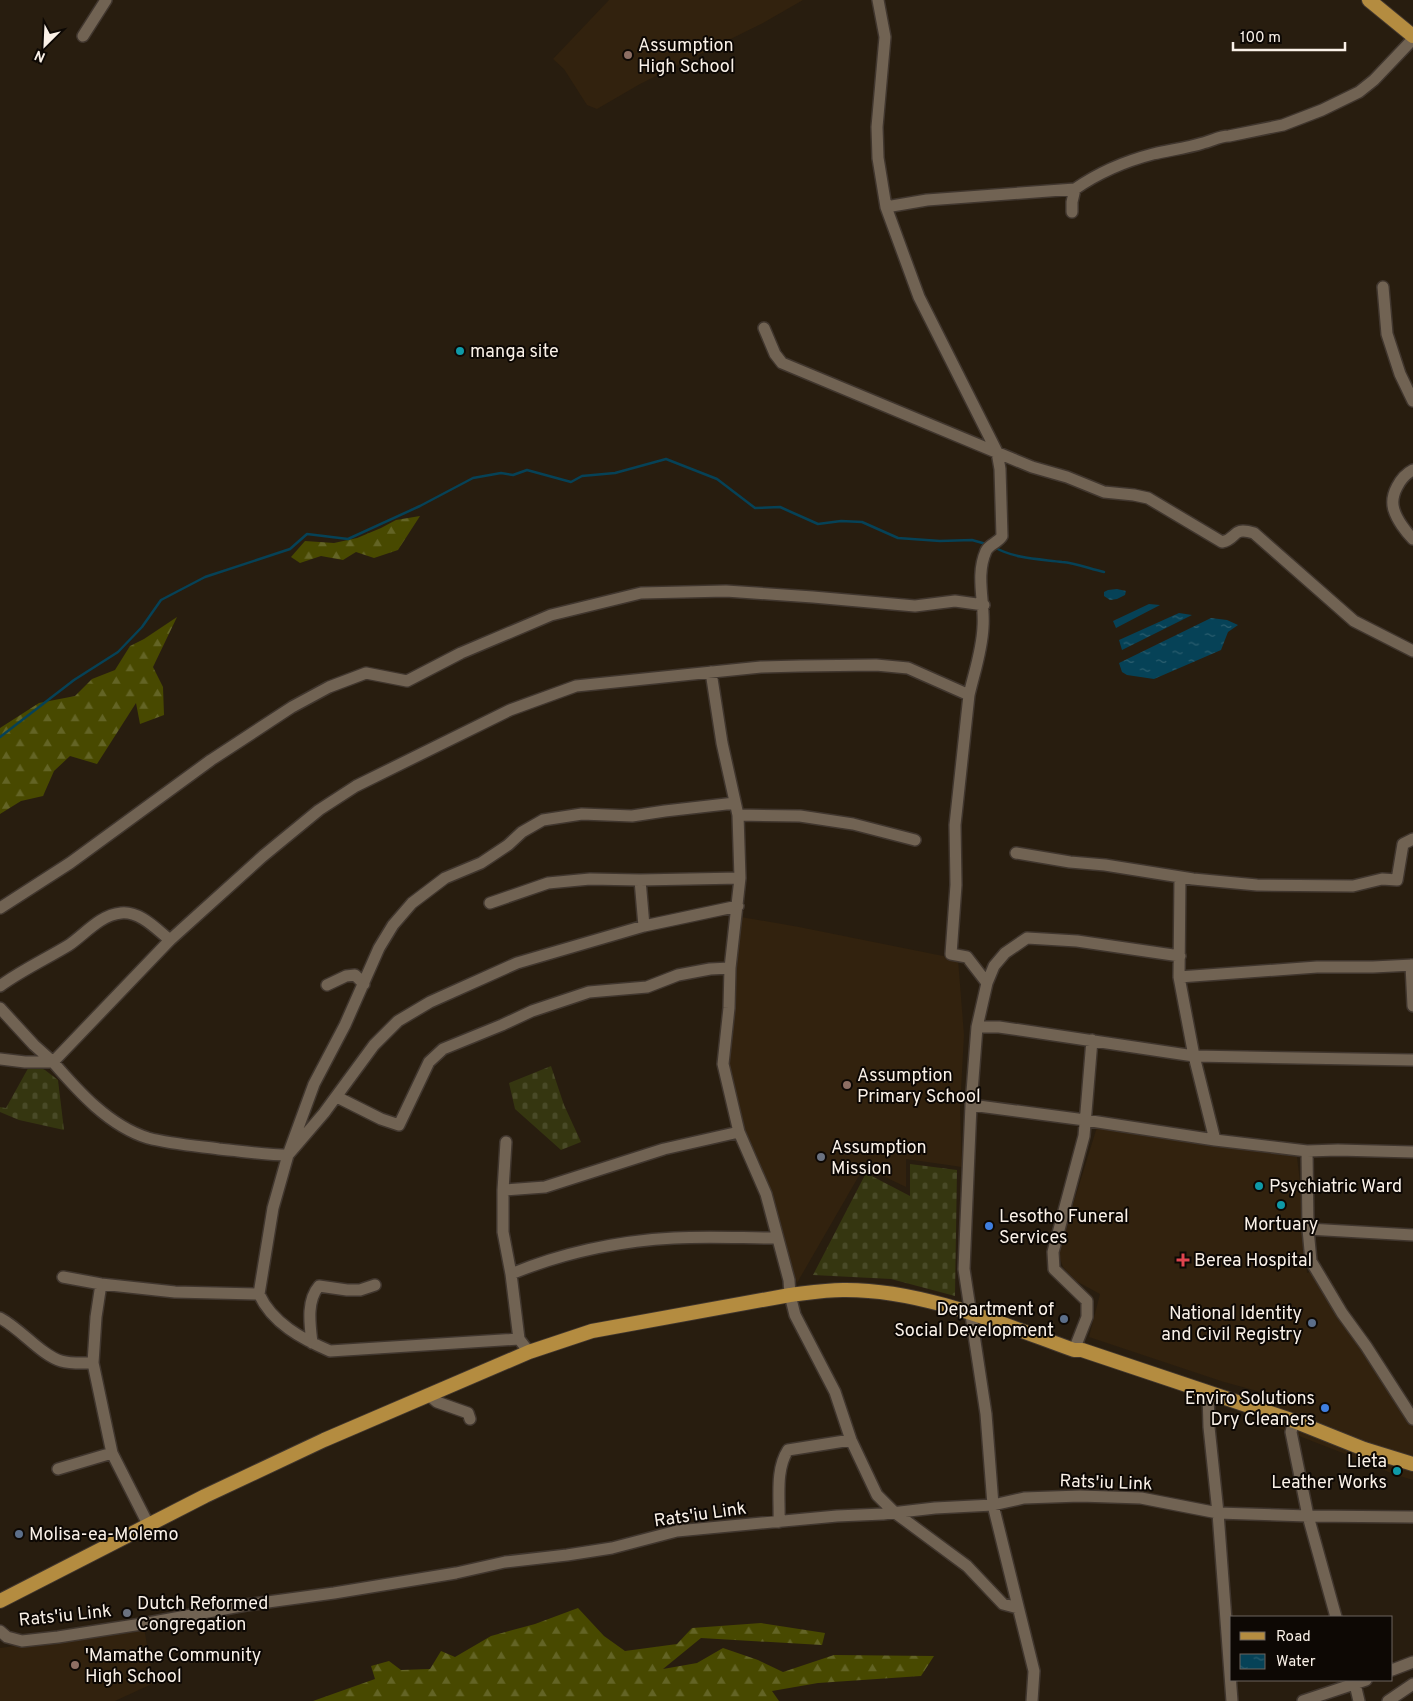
<svg xmlns="http://www.w3.org/2000/svg" width="1413" height="1701" viewBox="0 0 1413 1701" font-family="Overpass,sans-serif">
	<defs>
		<pattern id="forest-firs" width="22" height="20" patternUnits="userSpaceOnUse" patternTransform="scale(1.25)"><rect width="22" height="20" fill="#484900"/><path d="M5 1l3.5 6h-7zM16 11l3.5 6h-7z" fill="#636425"/></pattern>
		<pattern id="cemetery-stones" width="16" height="16" patternUnits="userSpaceOnUse" patternTransform="scale(1.25)"><rect width="16" height="16" fill="#353610"/><path d="M2 7V4a2 2 0 0 1 4 0v3zM10 15v-3a2 2 0 0 1 4 0v3z" fill="#494a27"/></pattern>
		<pattern id="water-ripples" width="26" height="14" patternUnits="userSpaceOnUse" patternTransform="scale(1.25)"><rect width="26" height="14" fill="#064257"/><path d="M2 4q2-2 4 0t4 0M15 11q2-2 4 0t4 0" fill="none" stroke="#2b5e6f"/></pattern>
	</defs>
	<rect width="100%" height="100%" fill="#281d0f"/>
	<path fill="#32220e" d="M609,0H803L763,23L640,84L597,109L587,105L564,69L553,59Z
		M741,917L799,927L958,959L964,1035L960,1108L962,1167L906,1159V1187L864,1167L797,1283L770,1194L742,1126L729,1061Z
		M1097,1127L1297,1157L1302,1199L1307,1273L1321,1268L1329,1277L1385,1375L1413,1410V1480L1393,1474L1371,1464L1258,1420L1272,1395L1224,1382L1089,1337L1100,1294L1076,1281L1063,1267L1058,1253Z
		M144,1628L154,1683L115,1701H0V1648Z"/>
	<path fill="url(#forest-firs)" d="M420,516L398,550L374,558L356,552L343,560L321,556L300,563L291,557L305,541L334,543L357,538L381,528L396,520Z
		M177,617L153,667L163,687L164,715L140,724L136,703L97,764L70,756L54,771L43,796L21,801L0,814V728L39,703L75,696L92,679L115,670L130,646L144,639Z
		M578,1608L604,1636L625,1651L677,1644L692,1628L761,1623L825,1633L822,1645L701,1638L663,1669L697,1663L723,1648L758,1660L783,1672L834,1655L934,1656L921,1676L818,1683L772,1691L779,1701H313L375,1679L371,1666L389,1661L401,1670L430,1669L441,1651L455,1657L491,1636L535,1624Z"/>
	<path fill="url(#cemetery-stones)" d="M31,1063L45,1070L58,1080L64,1130L19,1120L0,1112V1107L6,1108Z
		M551,1066L564,1105L581,1142L561,1150L515,1109L509,1083Z
		M910,1164L957,1170L955,1296L891,1279L813,1275L866,1173L910,1196Z"/>
	<path fill="url(#water-ripples)" d="M1117,589L1126,591L1125,595L1117,599L1110,600L1104,596V592L1108,590Z
		M1149,604L1160,605L1116,628L1113,621Z
		M1179,613L1192,615L1122,650L1119,640Z
		M1211,618L1227,620L1238,625L1228,632L1221,650L1154,679L1127,675L1122,672L1119,663Z"/>
	<g fill="none" stroke-linecap="round" stroke-linejoin="round">
		<path stroke="#064257" stroke-width="2.5" d="M994,547C1015,559 1039,559 1062,562C1076,563 1090,569 1104,572
			M0,737L74,680L118,652L142,627L161,600L205,577L290,549L307,534L348,539L420,506L473,478L501,473L513,475L527,470L571,482L582,476L615,473L666,459L717,479L755,508L780,507L818,524L841,521L862,522L898,538L940,541L972,540L986,544"/>
		<defs>
			<path id="minor" d="M878,0L885,37L877,127L878,158L886,207L919,297L997,452L1000,469L1002,536C998,543 989,544 986,551C975,576 985,602 983,627C982,651 974,673 969,695
				M83,36L106,0
				M886,207L927,200L1075,189C1098,173 1126,161 1153,154C1170,150 1187,148 1203,143C1212,141 1219,136 1229,136L1283,125L1322,110L1359,92L1374,80L1413,39
				M1072,212V202L1075,189
				M1383,287L1387,334L1400,374L1413,401
				M764,328L775,354L782,363L1032,467L1067,477L1104,492L1134,495L1148,498L1222,542C1238,539 1231,526 1254,533L1354,621L1413,651
				M1413,470C1401,476 1389,495 1394,510C1397,520 1406,532 1413,539
				M711,672L722,743L738,815L740,878L730,968L729,1008L723,1064L739,1132L766,1194L789,1280L790,1295L795,1315L835,1392L851,1440L877,1495L894,1512L967,1566L1003,1604L1018,1608
				M738,815L800,816L853,824L915,840
				M1016,853L1070,862L1105,865L1193,879L1257,885L1353,886L1382,879L1397,880L1403,844L1413,839
				M1180,877L1179,977L1194,1056L1215,1140
				M640,880L740,878
				M490,903L548,883L590,879L640,880L644,926
				M0,908L70,863L211,760L292,707L329,687L366,673L407,681L461,653L551,615L641,593L726,591L813,597L915,606L955,601L984,605
				M1411,965L1413,1006
				M1179,977L1317,967H1373L1413,965
				M327,985L346,976L355,975L364,984
				M0,986C22,970 46,959 69,945C85,934 100,915 121,913C140,911 156,929 170,940
				M0,1008L34,1045L53,1062L170,940L263,856L319,810L356,786L510,710L576,686L761,667L800,666L876,665L908,668L969,695L955,825L956,885L951,954L967,957L987,983
				M977,1027H999L1027,1031L1194,1056L1413,1060
				M0,1059L25,1062H53C78,1091 109,1126 148,1138C171,1144 196,1146 219,1149C242,1151 265,1155 288,1155L324,1113L374,1045L398,1021L430,1002L517,963L644,926L738,906
				M337,1097L381,1119L399,1125L429,1062L443,1049L502,1025L532,1011L589,992L647,987L678,975L710,969L730,968
				M971,1105L1085,1120L1215,1140L1307,1151L1338,1150L1413,1152
				M506,1142L503,1190V1232L511,1274L519,1339L529,1352
				M1307,1151L1308,1229L1311,1261L1342,1313L1366,1346L1413,1419
				M503,1190L545,1187L664,1149L739,1132
				M1308,1229L1413,1235
				M511,1274C562,1253 619,1241 674,1238C708,1236 743,1238 777,1238
				M63,1277L101,1284L175,1292L259,1294
				M101,1284L96,1317L93,1363L112,1453L149,1526
				M0,1318C21,1329 41,1355 61,1361C71,1364 83,1363 93,1363
				M519,1339L330,1351C302,1339 272,1323 259,1294L273,1208L288,1155L314,1084L345,1025L379,948L393,925L412,903L445,878L481,863L508,845L522,832L543,820L582,814L632,816L665,811L735,803
				M312,1343C310,1325 306,1301 319,1286L347,1290H360L375,1285
				M1074,1350L1087,1317V1301L1054,1269L1053,1252L1084,1136L1092,1040
				M1208,1392L1209,1427L1218,1513L1232,1701
				M430,1396L437,1402L468,1413L470,1419
				M1294,1421L1291,1432L1308,1516L1336,1617
				M58,1469L112,1453
				M779,1522C780,1498 775,1470 788,1450L851,1440
				M0,1631L7,1637L22,1641L58,1637L148,1623L246,1605L334,1593L456,1573L505,1562L567,1555L612,1548L677,1531L837,1516L883,1514L935,1508L993,1505L1024,1498L1080,1496L1141,1498L1218,1513L1308,1516L1413,1517
				M1392,1670L1413,1662
				M1354,1680L1359,1701
				M1032,1701L1034,1671L993,1505L986,1414L964,1269L971,1105L977,1027L987,983L994,966L1005,953L1027,938L1077,941L1180,956
				M1303,1701L1366,1680
				M1388,1701L1413,1684"/>
			<path id="major" d="M1369,0L1413,36
				M0,1601L205,1496L324,1440L529,1352L592,1331L790,1295C807,1293 825,1290 843,1290C921,1289 1002,1324 1074,1350H1082L1294,1421L1364,1449L1413,1464"/>
		</defs>
		<use href="#minor" stroke="#40362e" stroke-width="14"/>
		<use href="#major" stroke="#40362e" stroke-width="16"/>
		<use href="#minor" stroke="#716353" stroke-width="11"/>
		<use href="#major" stroke="#b48c40" stroke-width="14"/>
	</g>
	<g fill="#8d6e63" stroke="#0d0804" stroke-width="2">
		<circle cx="628" cy="55" r="5"/>
		<circle cx="847" cy="1085" r="5"/>
		<circle cx="75" cy="1665" r="5"/>
	</g>
	<g fill="#0f9aa8" stroke="#0d0804" stroke-width="2">
		<circle cx="460" cy="351" r="5"/>
		<circle cx="1259" cy="1186" r="5"/>
		<circle cx="1281" cy="1205" r="5"/>
		<circle cx="1397" cy="1471" r="5"/>
	</g>
	<g fill="#6b7280" stroke="#0d0804" stroke-width="2">
		<circle cx="821" cy="1157" r="5"/>
		<circle cx="127" cy="1613" r="5"/>
	</g>
	<g fill="#3f7fe0" stroke="#0d0804" stroke-width="2">
		<circle cx="989" cy="1226" r="5"/>
		<circle cx="1325" cy="1408" r="5"/>
	</g>
	<path fill="#e0444e" stroke="#0d0804" stroke-width="2" d="M1180.5 1252.5h5v5h5v5h-5v5h-5v-5h-5v-5h5z"/>
	<g fill="#5c6f8a" stroke="#0d0804" stroke-width="2">
		<circle cx="1064" cy="1319" r="5"/>
		<circle cx="1312" cy="1323" r="5"/>
		<circle cx="19" cy="1534" r="5"/>
	</g>
	<g text-anchor="middle" stroke-width="4" stroke-linejoin="round" paint-order="stroke">
		<g font-size="18" fill="#faf1e8" stroke="#0d0804" text-anchor="start">
			<text x="638" y="51">Assumption<tspan x="638" dy="21">High School</tspan></text>
			<text x="470" y="357">manga site</text>
			<text x="857" y="1081">Assumption<tspan x="857" dy="21">Primary School</tspan></text>
			<text x="831" y="1153">Assumption<tspan x="831" dy="21">Mission</tspan></text>
			<text x="1269" y="1192">Psychiatric Ward</text>
			<text x="999" y="1222">Lesotho Funeral<tspan x="999" dy="21">Services</tspan></text>
			<text x="1281" y="1230" text-anchor="middle">Mortuary</text>
			<text x="1194" y="1266">Berea Hospital</text>
			<text x="1054" y="1315" text-anchor="end">Department of<tspan x="1054" dy="21">Social Development</tspan></text>
			<text x="1302" y="1319" text-anchor="end">National Identity<tspan x="1302" dy="21">and Civil Registry</tspan></text>
			<text x="1315" y="1404" text-anchor="end">Enviro Solutions<tspan x="1315" dy="21">Dry Cleaners</tspan></text>
			<text x="1387" y="1467" text-anchor="end">Lieta<tspan x="1387" dy="21">Leather Works</tspan></text>
			<text x="29" y="1540">Molisa-ea-Molemo</text>
			<text x="137" y="1609">Dutch Reformed<tspan x="137" dy="21">Congregation</tspan></text>
			<text x="85" y="1661">'Mamathe Community<tspan x="85" dy="21">High School</tspan></text>
		</g>
		<g font-size="18" fill="#faf1e8" stroke="#0d0804">
			<text transform="translate(1106 1482) rotate(2)" y="6">Rats'iu Link</text>
			<text transform="translate(700 1514) rotate(-8)" y="6">Rats'iu Link</text>
			<text transform="translate(65 1615) rotate(-6)" y="6">Rats'iu Link</text>
		</g>
	</g>
	<rect x="1230" y="1616" width="162" height="65" fill="#0d0804" stroke="#6c655f"/>
	<rect x="1240" y="1632" width="25" height="8" fill="#b48c40" stroke="#6c655f"/>
	<text x="1276" y="1641" font-size="15" fill="#faf1e8">Road</text>
	<rect x="1240" y="1654" width="25" height="15" fill="url(#water-ripples)" stroke="#6c655f"/>
	<text x="1276" y="1666" font-size="15" fill="#faf1e8">Water</text>
	<g transform="translate(45 45) rotate(204)" stroke="#0d0804" stroke-width="4" paint-order="stroke">
	<path d="M0-4L9 19L0 12L-9 19Z" fill="#faf1e8"/>
	<text y="-8" font-size="14" font-weight="bold" text-anchor="middle" fill="#faf1e8">N</text>
	</g>
	<path d="M1233 42v8h112v-8" fill="none" stroke="#faf1e8" stroke-width="2.5"/>
	<text x="1240" y="42" font-size="15" fill="#faf1e8" stroke="#0d0804" stroke-width="4" paint-order="stroke">100 m</text>
</svg>
